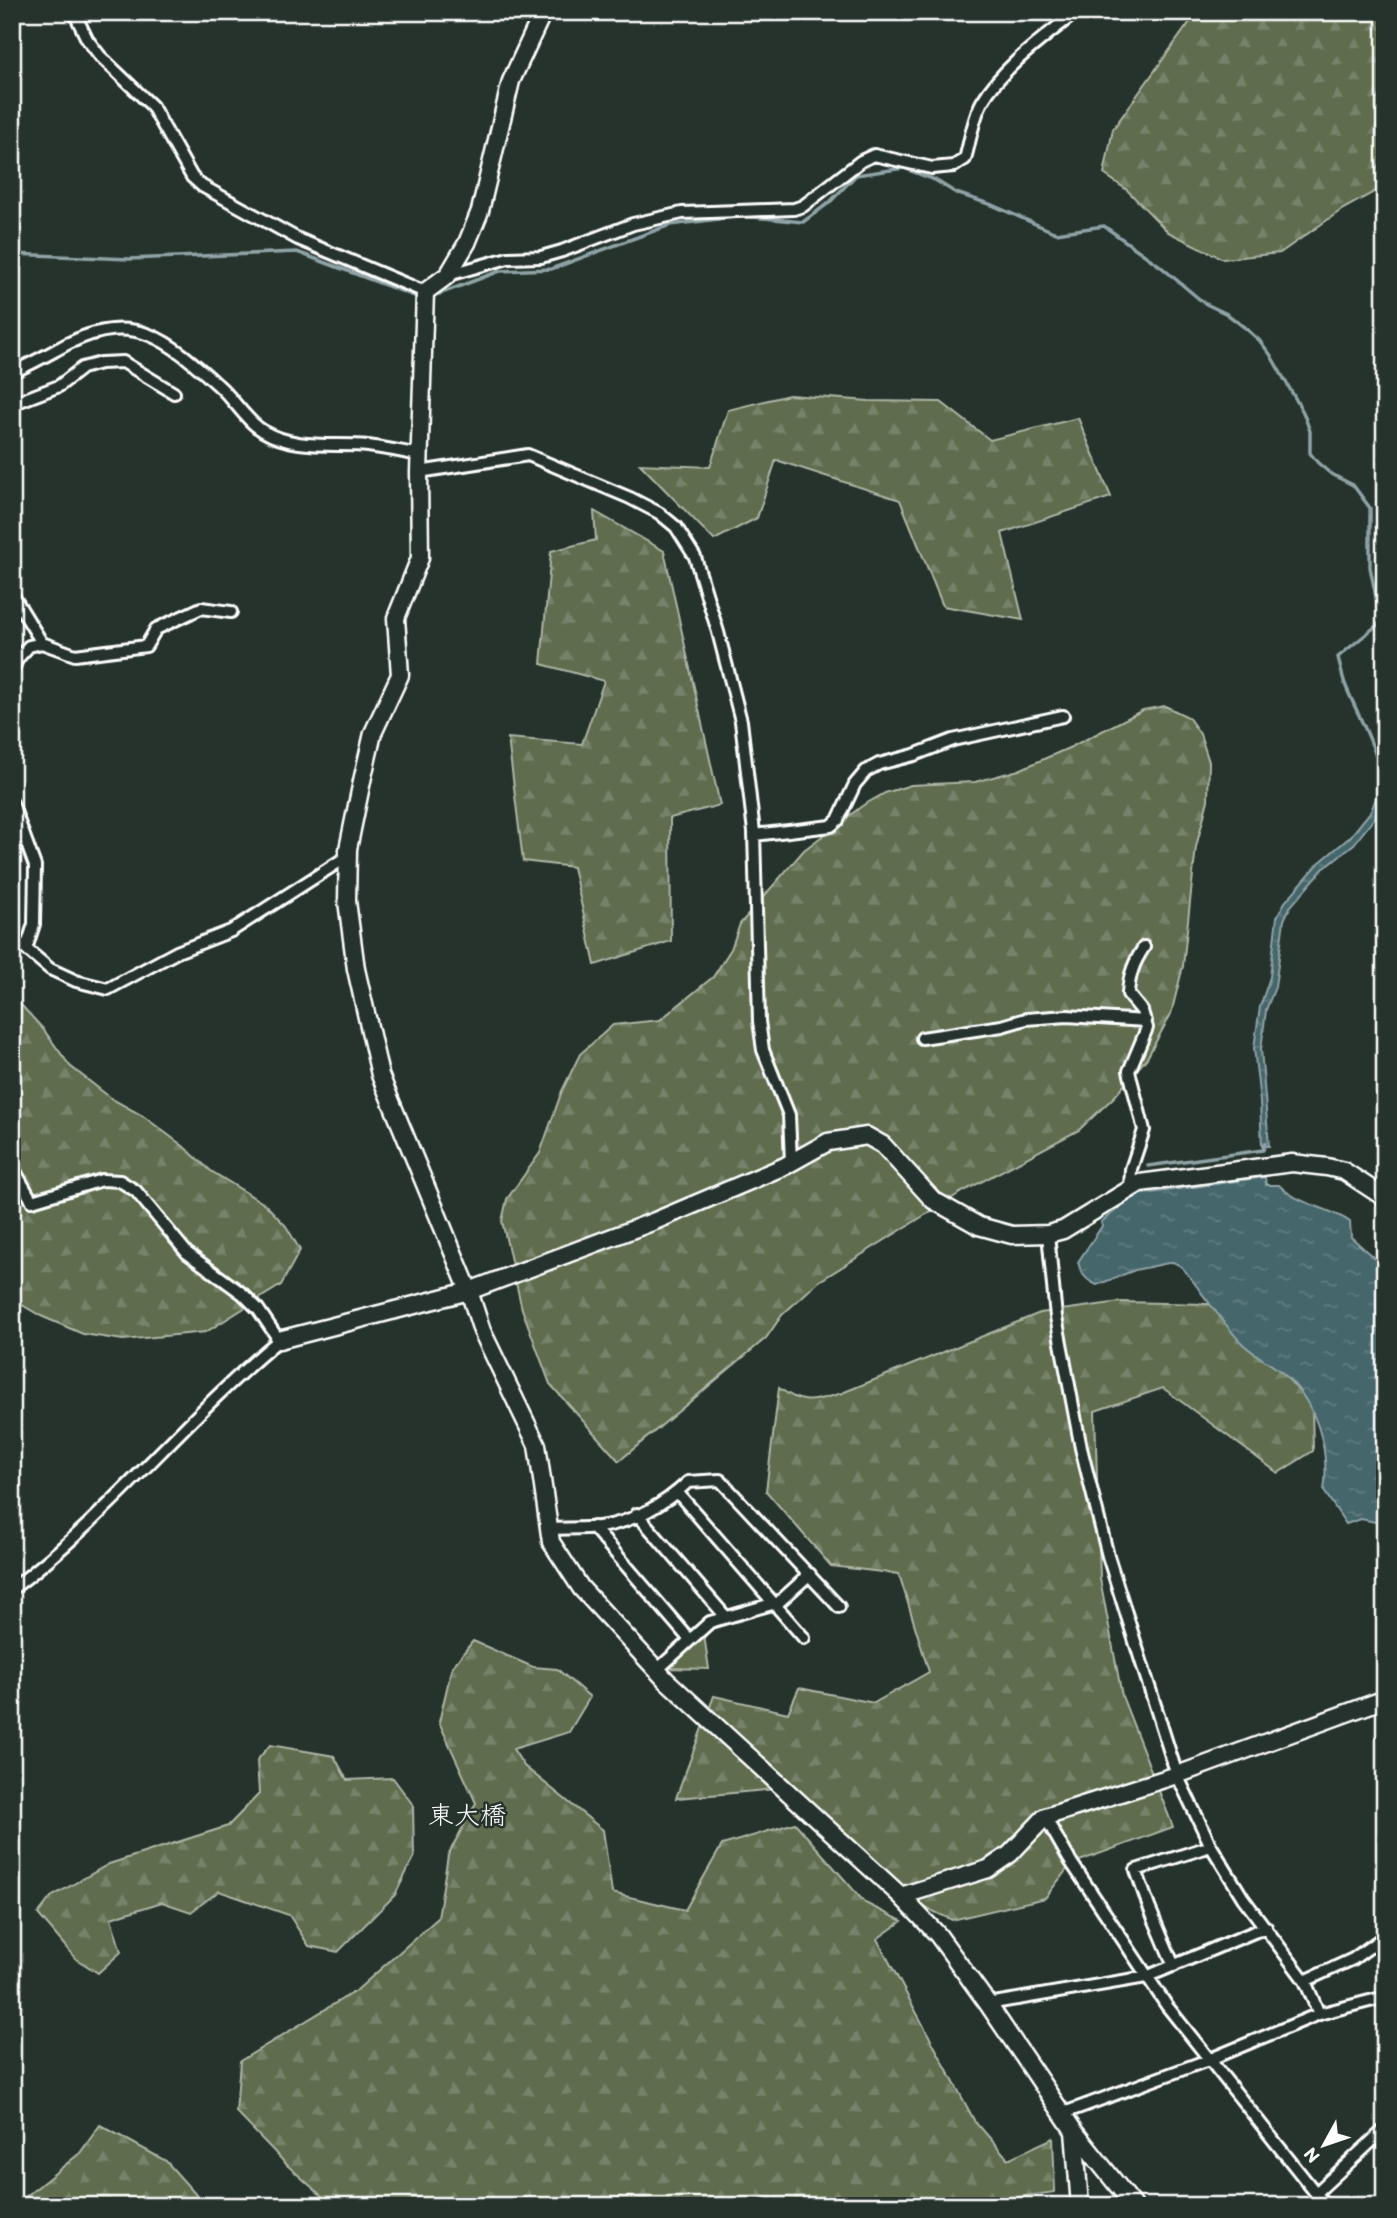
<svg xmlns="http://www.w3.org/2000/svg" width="1397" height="2218" viewBox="0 0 1397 2218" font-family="Itim,'Klee One',sans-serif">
	<defs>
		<pattern id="forest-firs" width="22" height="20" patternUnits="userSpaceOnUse" patternTransform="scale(1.75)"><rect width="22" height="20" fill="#5e6c4e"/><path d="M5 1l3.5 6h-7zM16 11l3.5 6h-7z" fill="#768269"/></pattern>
		<pattern id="water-ripples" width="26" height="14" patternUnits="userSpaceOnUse" patternTransform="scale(1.75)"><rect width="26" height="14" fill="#45666b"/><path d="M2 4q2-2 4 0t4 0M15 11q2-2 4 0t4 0" fill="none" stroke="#617d81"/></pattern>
	</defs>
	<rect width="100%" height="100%" fill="#26332d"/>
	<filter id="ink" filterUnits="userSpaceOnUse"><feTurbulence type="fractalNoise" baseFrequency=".0143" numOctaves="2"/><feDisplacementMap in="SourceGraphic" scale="14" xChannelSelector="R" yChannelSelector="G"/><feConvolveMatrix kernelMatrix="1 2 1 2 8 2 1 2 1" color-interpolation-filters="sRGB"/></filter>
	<g filter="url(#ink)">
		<path fill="url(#forest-firs)" stroke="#aeb6a6" stroke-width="2" d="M1197,12H1385V186L1343,209L1280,253L1223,259L1168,232L1127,190L1104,174L1113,129Z
			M789,395L869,401L941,402L990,440L1078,418L1111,497L1002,533L1023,620L943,606L900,500L776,460L757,518L714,540L640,464L710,467L728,410Z
			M594,511L664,551L720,805L670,818L671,941L595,965L573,867L523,861L508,738L582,744L604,681L541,664L551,551L596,540Z
			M1165,706L1188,717L1200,734L1209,762L1208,800L1196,847L1183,966L1171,1014L1147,1058L1115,1096L1079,1130L960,1193L818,1282L782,1315L766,1338L619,1461L550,1384L522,1309L502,1221L507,1199L540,1153L562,1091L580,1054L613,1025L660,1020L713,977L731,949L740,924L804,850L862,806L885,793L911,785L975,782L1019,770L1071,747L1143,710Z
			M12,995L43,1029L70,1066L112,1099L143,1116L183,1146L211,1171L266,1205L286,1226L300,1250L281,1285L206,1332L123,1340L83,1334L41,1316L12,1299Z
			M1120,1302L1207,1304L1227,1309L1312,1406L1313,1451L1278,1473L1163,1388L1095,1411L1100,1579L1122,1696L1173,1827L1071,1864L1045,1898L952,1920L883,1888L788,1788L676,1798L714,1696L788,1713L799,1688L874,1703L929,1672L899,1574L831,1566L766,1491L779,1388C805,1407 813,1401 842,1393L1040,1313Z
			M473,1641L533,1667L557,1669L590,1697L569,1732L513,1749L524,1766L603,1830L612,1893L685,1910L722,1845L795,1823L865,1903L902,1921L877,1939L974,2120L1008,2159L1053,2138L1055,2192L1020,2197L1014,2206H333L287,2165L236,2112L240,2061L357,1990L438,1918L448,1855L476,1803L439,1722L452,1667Z
			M270,1745L334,1756L347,1780L393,1778L413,1805L414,1857L395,1895L338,1952L309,1946L289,1915L219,1891L191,1912L162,1902L111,1918L121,1952L98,1973L75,1958L38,1914L51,1897L109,1864L228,1826L259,1794L257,1760Z
			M100,2125L166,2161L206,2206H18L24,2198L80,2153Z"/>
		<path fill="#5e6c4e" stroke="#aeb6a6" stroke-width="2" d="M704,1635L709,1669L666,1668Z"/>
		<path fill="url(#water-ripples)" stroke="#8fa3a6" stroke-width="2" d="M1378,793L1385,796L1376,816L1354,844L1324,868L1290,907L1284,920L1275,987L1266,1010L1261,1049L1269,1146H1262L1260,1102L1254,1048L1260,1007L1270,977L1277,917L1285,902L1319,863L1350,837L1371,811Z
			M1265,1177L1266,1185H1279C1299,1206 1328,1206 1350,1222L1351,1237L1385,1268V1524L1361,1519L1346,1524L1324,1491C1330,1450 1317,1405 1286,1376C1272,1363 1252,1355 1239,1340C1219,1318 1201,1291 1182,1267L1173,1262L1135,1270L1097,1285C1085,1280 1081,1273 1078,1262L1102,1226L1101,1222L1136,1195Z"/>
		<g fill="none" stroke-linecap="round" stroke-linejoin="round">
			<path stroke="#8fa3a6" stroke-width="3.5" d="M12,254L129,259L297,252L420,298
				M439,294L500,271L551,269L670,225L743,216L803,222L830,202L856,175L904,168L935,180L956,193L992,205L1056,233L1104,226L1160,266L1204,303L1227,314L1244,327L1259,340L1270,354L1303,412L1310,431V453L1318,463L1331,474L1353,485L1370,508V567L1381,622L1338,657C1340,666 1342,675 1345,684C1357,715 1387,763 1381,796
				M1148,1166L1263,1150L1265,1143"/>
			<defs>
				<path id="street" d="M74,12L87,39L100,56L152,106L192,177L202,186L298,239L425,292
					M448,275L508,258L541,257L562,251L633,224L682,213L794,209L803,206L861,161L874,155L932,168L954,166L965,159C970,142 973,118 982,102C1002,67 1045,37 1076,12
					M12,372C32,364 50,353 69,343C137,310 170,342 219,386C234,399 246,421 263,431C295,450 332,443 368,446C385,448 403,452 420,455
					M12,404L59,386L82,368L101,363L123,362L174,393
					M419,472L528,455L630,498L659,513L676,527L695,557L718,632L741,721L754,832L759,1021L763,1050L789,1115L791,1162
					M12,594L42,643
					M12,671L18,658L29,646L42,643L75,655L146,646L156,629L201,608L231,612
					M12,803L35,866L34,924L26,949
					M754,835L831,826L838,820L855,784L866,771L879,764L914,755L953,740L1063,716
					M12,937L50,969L76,981L108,989L177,952L231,931L348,856
					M922,1038L1002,1026L1026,1019L1067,1016L1146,1021
					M12,1166L32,1201L102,1180L120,1181L136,1191L187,1253L243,1294L258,1309L279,1340C185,1418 109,1516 12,1589
					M1130,1188L1131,1169L1144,1130L1129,1071L1147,1028L1142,1011L1128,994C1129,975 1134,962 1144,947
					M1048,1234L1056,1317L1081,1448L1108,1556L1177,1775L1211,1846L1243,1898L1305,1981L1319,2014
					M677,1492L804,1638
					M637,1514L726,1617
					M593,1527L690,1640
					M549,1529C565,1528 583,1529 599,1527C632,1523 665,1504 688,1482L720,1480L839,1607
					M657,1670L710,1622L779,1602L810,1574
					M1045,1817L1069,1859L1167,2006L1326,2206
					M1174,1966L1149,1907L1136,1870L1211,1846
					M1305,1981L1353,1959L1385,1936
					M988,2004L1146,1977L1266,1927
					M1064,2113L1208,2060L1319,2014L1385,1997
					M1316,2193L1385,2129"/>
				<path id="secondary" d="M543,12L511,81L480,211L467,243L448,275L425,292L419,472L420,558L396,618L400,675L373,733L362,781L348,849L347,901L356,969L380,1075L469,1291L482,1331L537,1445L551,1542L581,1588L666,1680L901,1896L938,1935L988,2004L1074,2131L1134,2206
					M279,1340L469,1291L655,1221L785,1166L828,1142L867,1136L883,1145L933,1200L979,1226L1012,1235L1048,1234L1063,1230L1140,1183L1292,1163L1327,1167L1344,1171L1385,1198
					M901,1896L988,1869L1010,1854L1045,1817L1177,1775L1385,1699
					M1074,2131L1080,2206"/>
			</defs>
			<use href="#street" stroke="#fff" stroke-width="16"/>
			<use href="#secondary" stroke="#fff" stroke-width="21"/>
			<use href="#street" stroke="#26332d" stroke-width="10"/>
			<use href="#secondary" stroke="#26332d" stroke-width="16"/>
		</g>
	</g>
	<g text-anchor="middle" stroke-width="5" stroke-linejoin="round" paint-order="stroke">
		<g font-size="26" fill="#fff" stroke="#26332d">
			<text x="467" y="1824">東大橋</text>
		</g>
	</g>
	<rect width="1397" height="2218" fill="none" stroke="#26332d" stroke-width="42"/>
	<rect x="21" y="21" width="1355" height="2176" fill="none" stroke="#fff" stroke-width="2.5" filter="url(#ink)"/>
	<g transform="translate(1324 2145) rotate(230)" stroke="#26332d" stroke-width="5" paint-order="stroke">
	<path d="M0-5L12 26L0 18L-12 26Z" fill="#ffffff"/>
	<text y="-10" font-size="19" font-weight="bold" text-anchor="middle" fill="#ffffff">N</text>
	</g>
</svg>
